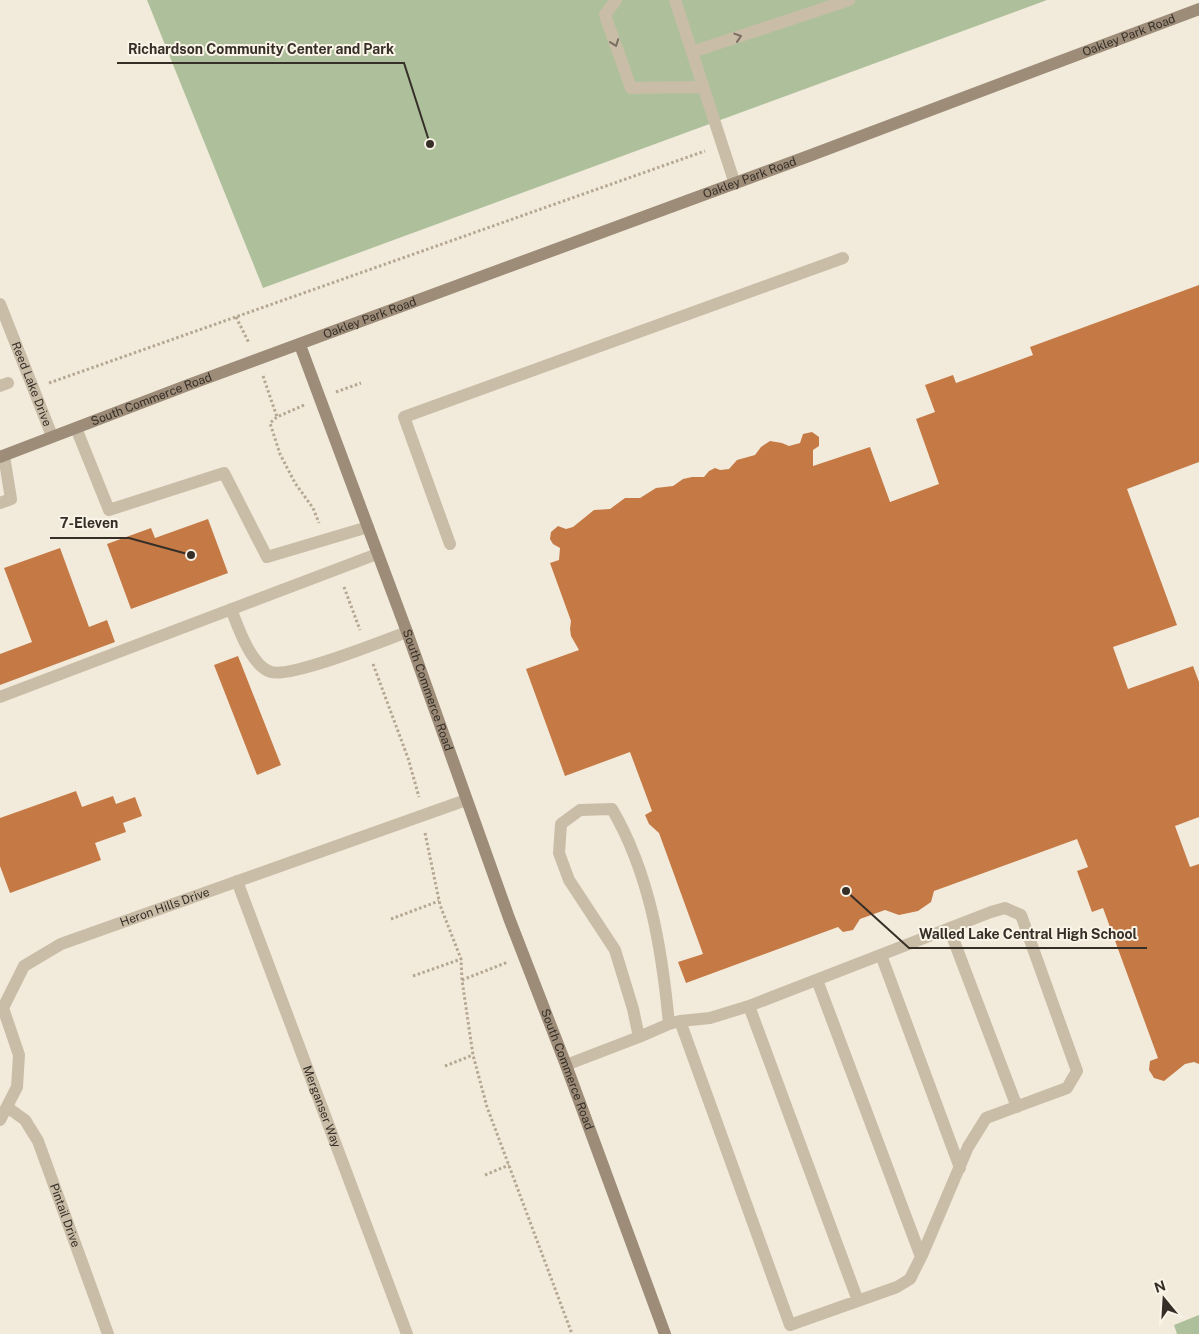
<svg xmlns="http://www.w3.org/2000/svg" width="1199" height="1334" viewBox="0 0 1199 1334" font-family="'Public Sans',sans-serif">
	<rect width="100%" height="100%" fill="#f2ebdb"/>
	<path fill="#aec09b" d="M147,0H1047L263,288Z
		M1199,1315V1334H1177L1174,1325Z"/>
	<path fill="#c57a46" d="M1199,285V462L1127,489L1177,625L1113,647L1128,689L1193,666L1199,682V817L1175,826L1190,867L1199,864V1064L1194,1062L1185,1064L1164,1081L1154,1078L1149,1070L1150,1061L1158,1058L1103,908L1092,912L1077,871L1088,867L1077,839L934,891L931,902L918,911L899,915L885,910L860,919L853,930L843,932L838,927L686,983L678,962L703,954L659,833L649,824L645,815L652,811L630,752L565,776L526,669L579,650L571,636L570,629L571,621L550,563L559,560L560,548L553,544L550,539L551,532L558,526L566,529L573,527L594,510L610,509L625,498H640L656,488L673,486L683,479L692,477H704L709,471L715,468L720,470L729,469L737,460L755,455L761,447L770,441L782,443L789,446L800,443L803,434L812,432L819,437V446L813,450V466L870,447L890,502L939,484L916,419L935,412L925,385L953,375L956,383L1033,355L1030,347Z
		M208,519L228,573L131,609L107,544L151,528L155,538Z
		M60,548L89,627L107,620L115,642L0,685V654L32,642L4,568Z
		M238,656L281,765L257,775L214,665Z
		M76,791L82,807L113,796L116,804L135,797L142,816L123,823L126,832L95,843L101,860L10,893L0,866V818Z"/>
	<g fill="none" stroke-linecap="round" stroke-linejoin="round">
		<path stroke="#b5a791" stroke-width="3" stroke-dasharray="2.5 2.5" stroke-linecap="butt" d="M236,317L249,343
			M263,376L277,417
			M49,383L705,151
			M336,392L361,383
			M304,405L277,417L270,423L280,454L295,483L313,508L319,523
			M344,587L360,630
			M373,664L408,758L419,797
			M425,833L440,905L461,959L462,980L473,1055L487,1107L572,1334
			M391,919L439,901
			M413,976L461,959
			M462,980L508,962
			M445,1066L473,1055
			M485,1175L509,1165"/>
		<path stroke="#cabda7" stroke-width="12" d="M616,0L605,15L631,88L703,87
			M675,0L735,184
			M692,52L849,0
			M0,386L8,383
			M76,428L109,510L224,473L267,557L368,527
			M0,503L11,499L4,456
			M450,544L404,417L843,258
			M231,609C238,627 251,666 271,672C291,678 383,641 407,632
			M0,697L377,554
			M949,928L1017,1107
			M881,955L960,1168
			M817,980L921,1257
			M749,1006L858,1301
			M669,1024L680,1021L710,1018L749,1006L991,912L1005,908L1021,915L1077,1071L1067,1088L986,1118L968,1147L923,1253L910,1279L897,1287L790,1325L680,1021
			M566,1065L639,1037L633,1009L615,950L569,880L559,853L561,824L580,810L612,809C650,874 662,950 669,1024L639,1037"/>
		<g stroke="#cabda7" stroke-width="12">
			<path id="s1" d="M0,304L52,436"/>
			<path id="s2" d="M237,881L407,1334"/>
			<path id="s3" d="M7,1107L25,1120L38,1141L108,1334"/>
			<path id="s4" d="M0,1120L17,1087L19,1055L3,1008L24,966L61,944L466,800"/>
		</g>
		<g stroke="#9d8c78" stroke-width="12">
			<path id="s5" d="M300,345L407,632L509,918L566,1065L665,1334"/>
			<path id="s6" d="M0,457L188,385L806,157L1199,9"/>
		</g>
	</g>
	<defs><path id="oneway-chevron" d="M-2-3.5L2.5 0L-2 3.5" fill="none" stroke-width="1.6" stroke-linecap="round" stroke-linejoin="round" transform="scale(1.25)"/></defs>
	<g stroke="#796f61">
		<use href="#oneway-chevron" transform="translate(738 37) rotate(-18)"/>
		<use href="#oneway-chevron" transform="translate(615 43) rotate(70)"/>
	</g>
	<g text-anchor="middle" stroke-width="4" stroke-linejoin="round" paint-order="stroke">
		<g font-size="12" fill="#362f28" stroke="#f9f4e7">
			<text dy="4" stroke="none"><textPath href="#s6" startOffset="1205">Oakley Park Road</textPath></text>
			<text dy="4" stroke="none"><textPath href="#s6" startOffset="800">Oakley Park Road</textPath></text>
			<text dy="4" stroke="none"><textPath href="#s6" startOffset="395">Oakley Park Road</textPath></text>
			<text dy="4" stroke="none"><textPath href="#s1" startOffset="86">Reed Lake Drive</textPath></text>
			<text dy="4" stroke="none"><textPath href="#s6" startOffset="162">South Commerce Road</textPath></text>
			<text dy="4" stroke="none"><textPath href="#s5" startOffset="368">South Commerce Road</textPath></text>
			<text dy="4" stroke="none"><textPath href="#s4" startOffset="319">Heron Hills Drive</textPath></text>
			<text dy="4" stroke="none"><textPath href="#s5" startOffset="772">South Commerce Road</textPath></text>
			<text dy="4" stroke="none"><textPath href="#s2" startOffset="241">Merganser Way</textPath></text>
			<text dy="4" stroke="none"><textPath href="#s3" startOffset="126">Pintail Drive</textPath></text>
		</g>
	</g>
	<path fill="none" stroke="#362f28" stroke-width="2" d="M430 144L404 63H117M191 555L129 538H50M846 891L909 948H1147"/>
	<g fill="#362f28" stroke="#f9f4e7" stroke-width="2">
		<circle cx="430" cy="144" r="5"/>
		<circle cx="191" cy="555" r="5"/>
		<circle cx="846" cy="891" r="5"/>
	</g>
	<g font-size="14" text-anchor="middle" font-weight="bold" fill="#362f28" stroke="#f9f4e7" stroke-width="4" stroke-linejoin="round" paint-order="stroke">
		<text x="261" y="54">Richardson Community Center and Park</text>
		<text x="89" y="528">7-Eleven</text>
		<text x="1028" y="939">Walled Lake Central High School</text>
	</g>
	<g transform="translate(1164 1299) rotate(342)" stroke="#f9f4e7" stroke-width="4" paint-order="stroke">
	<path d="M0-4L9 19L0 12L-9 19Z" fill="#362f28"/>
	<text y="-8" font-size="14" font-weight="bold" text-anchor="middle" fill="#362f28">N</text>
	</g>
</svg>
